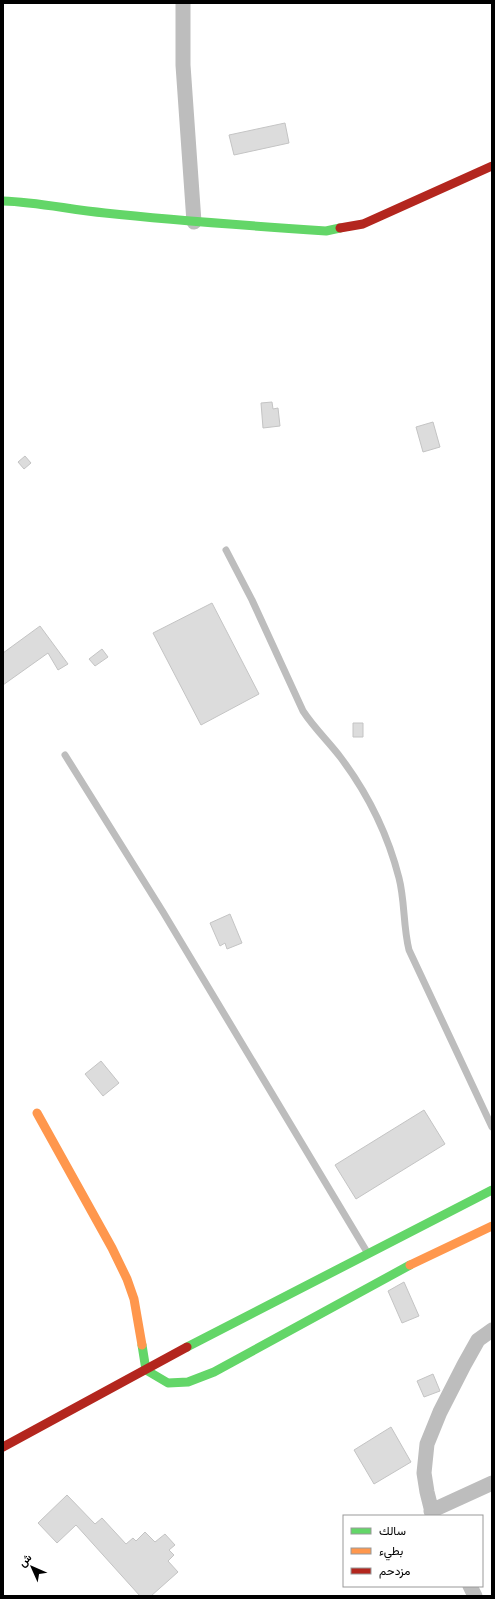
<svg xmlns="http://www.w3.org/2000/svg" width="495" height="1599" viewBox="0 0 495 1599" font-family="'Golos Text',Vazirmatn,sans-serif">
	<rect width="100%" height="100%" fill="#fff"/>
	<path fill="#dcdcdc" stroke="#c4c4c4" d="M285,123L289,143L234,155L229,135Z
		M272,402L273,409L278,408L280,426L263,428L261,403Z
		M433,422L440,447L423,452L416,427Z
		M25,456L31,463L24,469L18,462Z
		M212,603L259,694L201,725L153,633Z
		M40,626L68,664L58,670L48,653L3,685V653Z
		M102,649L108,657L95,666L89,659Z
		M353,723H363V737H353Z
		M230,914L242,943L227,949L225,943L220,946L210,923Z
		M101,1061L119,1083L103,1096L85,1074Z
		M424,1110L445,1144L356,1199L335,1165Z
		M404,1282L419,1316L402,1323L388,1291Z
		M433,1374L440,1391L424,1397L417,1381Z
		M391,1427L411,1462L374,1484L354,1450Z
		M67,1495L95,1524L102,1518L126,1544L133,1538L136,1541L145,1532L155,1542L165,1534L175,1545L169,1550L174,1555L168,1561L178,1572L151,1596H140L76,1525L57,1543L38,1523Z"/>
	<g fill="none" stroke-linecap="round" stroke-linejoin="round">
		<path stroke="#bdbdbd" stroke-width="7" d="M226,550L252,600L303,711C314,728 329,742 341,758C368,794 388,835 399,878C405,901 403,926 409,950L492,1127
			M65,755L163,912L367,1252"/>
		<path stroke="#bdbdbd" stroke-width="15" d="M183,3V65L194,222
			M431,1511L492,1483
			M433,1516L427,1492L424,1473L427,1444L440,1412L464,1365L478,1340L492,1330
			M470,1586L475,1596"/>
		<path stroke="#63d668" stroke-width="9" d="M3,201C38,202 71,210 105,213C179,221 252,226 326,231L340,228
			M142,1345L146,1370L168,1383L188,1382L214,1372L410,1265
			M187,1347L492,1190"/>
		<path stroke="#ff974d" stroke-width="9" d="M37,1113L112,1248L127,1279L134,1299L142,1345
			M410,1265L492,1226"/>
		<path stroke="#b3261e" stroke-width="9" d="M340,228L363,224L492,166
			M3,1447L187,1347"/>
	</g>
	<rect width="495" height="1599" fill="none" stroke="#000000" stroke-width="8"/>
	<rect x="343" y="1515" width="140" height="72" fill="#ffffff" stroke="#999999"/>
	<rect x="351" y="1528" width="20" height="6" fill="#63d668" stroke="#999999"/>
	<text x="379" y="1535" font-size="12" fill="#000000">سالك</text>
	<rect x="351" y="1548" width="20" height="6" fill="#ff974d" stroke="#999999"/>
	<text x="379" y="1555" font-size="12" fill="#000000">بطيء</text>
	<rect x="351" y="1568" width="20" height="6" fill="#b3261e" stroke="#999999"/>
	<text x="379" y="1575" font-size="12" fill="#000000">مزدحم</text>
	<g transform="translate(32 1567) rotate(315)" stroke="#ffffff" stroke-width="3" paint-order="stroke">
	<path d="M0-3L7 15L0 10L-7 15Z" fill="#000000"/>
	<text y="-6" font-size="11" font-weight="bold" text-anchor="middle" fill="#000000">ش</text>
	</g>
</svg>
